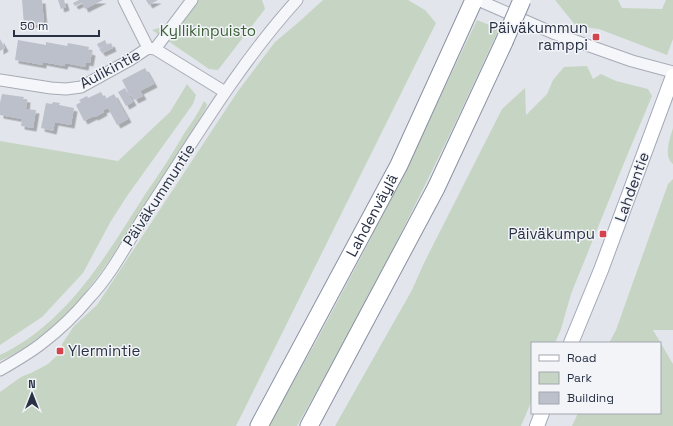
<svg xmlns="http://www.w3.org/2000/svg" width="673" height="426" viewBox="0 0 673 426" font-family="'Space Grotesk',sans-serif">
	<defs>
		<filter id="shadow"><feDropShadow dx="3.5" dy="3.5" stdDeviation="0" flood-color="#0004"/></filter>
	</defs>
	<rect width="100%" height="100%" fill="#e2e5eb"/>
	<path fill="#c6d5c3" d="M185,0H262L265,9L218,70L209,69L152,30L166,26Z
		M323,0H408L425,10L436,23L236,426H0V392L21,377L31,373L48,364L62,351V344L74,326L97,305L238,91L275,42L300,21Z
		M555,0H618L622,8L662,9L666,0H673V39L667,55L599,29L576,26Z
		M477,20L499,29C467,99 434,168 399,237C367,301 332,364 297,426H268C314,347 357,267 397,186C425,131 450,75 477,20Z
		M587,66L593,79L601,74L616,81L648,89L652,96L624,163L571,294L561,329L555,343H532V400L521,426H335L412,290L424,263L502,109L525,88L526,115L547,94L553,80L564,67Z
		M187,84L196,95L193,104L127,196L111,221L83,273L42,317L0,345V141L118,161L170,112Z
		M204,101L207,104L206,108C184,144 161,180 138,216C121,242 105,269 85,293C62,321 33,346 0,361V355C69,322 106,255 146,193C160,173 173,153 185,132C192,122 199,112 204,101Z
		M673,128V164C663,157 670,138 673,128Z
		M673,179V330H653L673,364V426H572L578,413H660V343H609L616,330L668,184Z"/>
	<path fill="#bcc0cb" filter="url(#shadow)" d="M22,0H42L44,24L24,25Z
		M58,0H64L66,7L61,9Z
		M79,0H103L85,9L82,3L75,6L73,3Z
		M146,0H158L149,5Z
		M0,39L5,48L0,51Z
		M18,40L46,45V42L67,46L68,43L89,47L88,51L92,52L90,63L86,62L85,67L65,63L64,66L43,62V65L15,60Z
		M105,40L107,45L111,43L113,48L102,53L99,49L105,46L99,48L97,44Z
		M145,68L154,84L140,91L143,96L135,100L132,95L130,96L122,80Z
		M125,88L133,102L126,106L118,92Z
		M101,92L105,99L114,94L128,119L117,125L108,108L103,110L104,112L95,117L94,116L84,121L76,105L81,102L79,100L87,96L88,98Z
		M2,94L24,97L23,99H27L26,109L36,110L33,128L21,126L22,119L0,115V103Z
		M53,102L60,103L59,105L74,108L71,125L55,122L53,131L41,128L46,103L52,104Z"/>
	<g fill="none" stroke-linecap="round" stroke-linejoin="round">
		<defs>
			<path id="minor" d="M124,0L148,48L155,49L225,92
				M478,0L553,33L632,61L673,72
				M155,49L192,0
				M0,80L51,88L66,89L81,87L130,60L148,48
				M0,370C14,362 28,354 41,344C58,331 75,315 89,298C112,274 127,243 145,215C193,142 238,65 297,0"/>
			<path id="major" d="M571,343L601,270L673,76
				M537,426L542,413"/>
			<g id="highway">
				<path id="s1" d="M259,426L399,165L474,0"/>
				<path d="M309,426L436,188L504,42"/>
			</g>
		</defs>
		<use href="#minor" stroke="#a7abb6" stroke-width="13"/>
		<use href="#major" stroke="#a1a8b7" stroke-width="16"/>
		<use href="#highway" stroke="#8991a3" stroke-width="19"/>
		<use href="#minor" stroke="#f5f6f9" stroke-width="11"/>
		<use href="#major" stroke="#fff" stroke-width="14"/>
		<use href="#highway" stroke="#fff" stroke-width="17"/>
		<defs>
			<path id="highway-bridge" d="M504,42L522,0"/>
		</defs>
		<use href="#highway-bridge" stroke="#8991a3" stroke-width="19" stroke-linecap="butt"/>
		<use href="#highway-bridge" stroke="#fff" stroke-width="17"/>
	</g>
	<g fill="#d5434c" stroke="#f2f4f8" stroke-width="1.5">
		<rect x="592" y="33" width="8" height="8" rx="2"/>
		<rect x="599" y="230" width="8" height="8" rx="2"/>
		<rect x="56" y="347" width="8" height="8" rx="2"/>
	</g>
	<g text-anchor="middle" stroke-width="3" stroke-linejoin="round" paint-order="stroke">
		<g font-size="15" fill="#293144" stroke="#f2f4f8" text-anchor="end">
			<text x="588" y="33">Päiväkummun<tspan x="588" dy="17">ramppi</tspan></text>
			<text x="595" y="239">Päiväkumpu</text>
			<text x="68" y="356" text-anchor="start">Ylermintie</text>
		</g>
		<g font-size="15" fill="#3a6136" stroke="#f2f4f8">
			<text x="208" y="36">Kyllikinpuisto</text>
		</g>
		<g font-size="15" fill="#293144" stroke="#f2f4f8">
			<text transform="translate(110 69) rotate(-28)" y="5">Aulikintie</text>
			<text transform="translate(632 187) rotate(-70)" y="5">Lahdentie</text>
			<text transform="translate(159 195) rotate(-57)" y="5">Päiväkummuntie</text>
			<text dy="5" stroke="none"><textPath href="#s1" startOffset="239">Lahdenväylä</textPath></text>
		</g>
	</g>
	<rect x="531" y="342" width="130" height="72" fill="#f2f4f8" stroke="#a2a6b0"/>
	<rect x="539" y="355" width="20" height="6" fill="#ffffff" stroke="#a2a6b0"/>
	<text x="567" y="362" font-size="12" fill="#293144">Road</text>
	<rect x="539" y="372" width="20" height="12" fill="#c6d5c3" stroke="#a2a6b0"/>
	<text x="567" y="382" font-size="12" fill="#293144">Park</text>
	<rect x="539" y="392" width="20" height="12" fill="#bcc0cb" stroke="#a2a6b0"/>
	<text x="567" y="402" font-size="12" fill="#293144">Building</text>
	<g transform="translate(32 394)" stroke="#f2f4f8" stroke-width="3" paint-order="stroke">
	<path d="M0-3L7 15L0 10L-7 15Z" fill="#293144"/>
	<text y="-6" font-size="11" font-weight="bold" text-anchor="middle" fill="#293144">N</text>
	</g>
	<path d="M14 30v6h85v-6" fill="none" stroke="#293144" stroke-width="2"/>
	<text x="20" y="30" font-size="12" fill="#293144" stroke="#f2f4f8" stroke-width="3" paint-order="stroke">50 m</text>
</svg>
